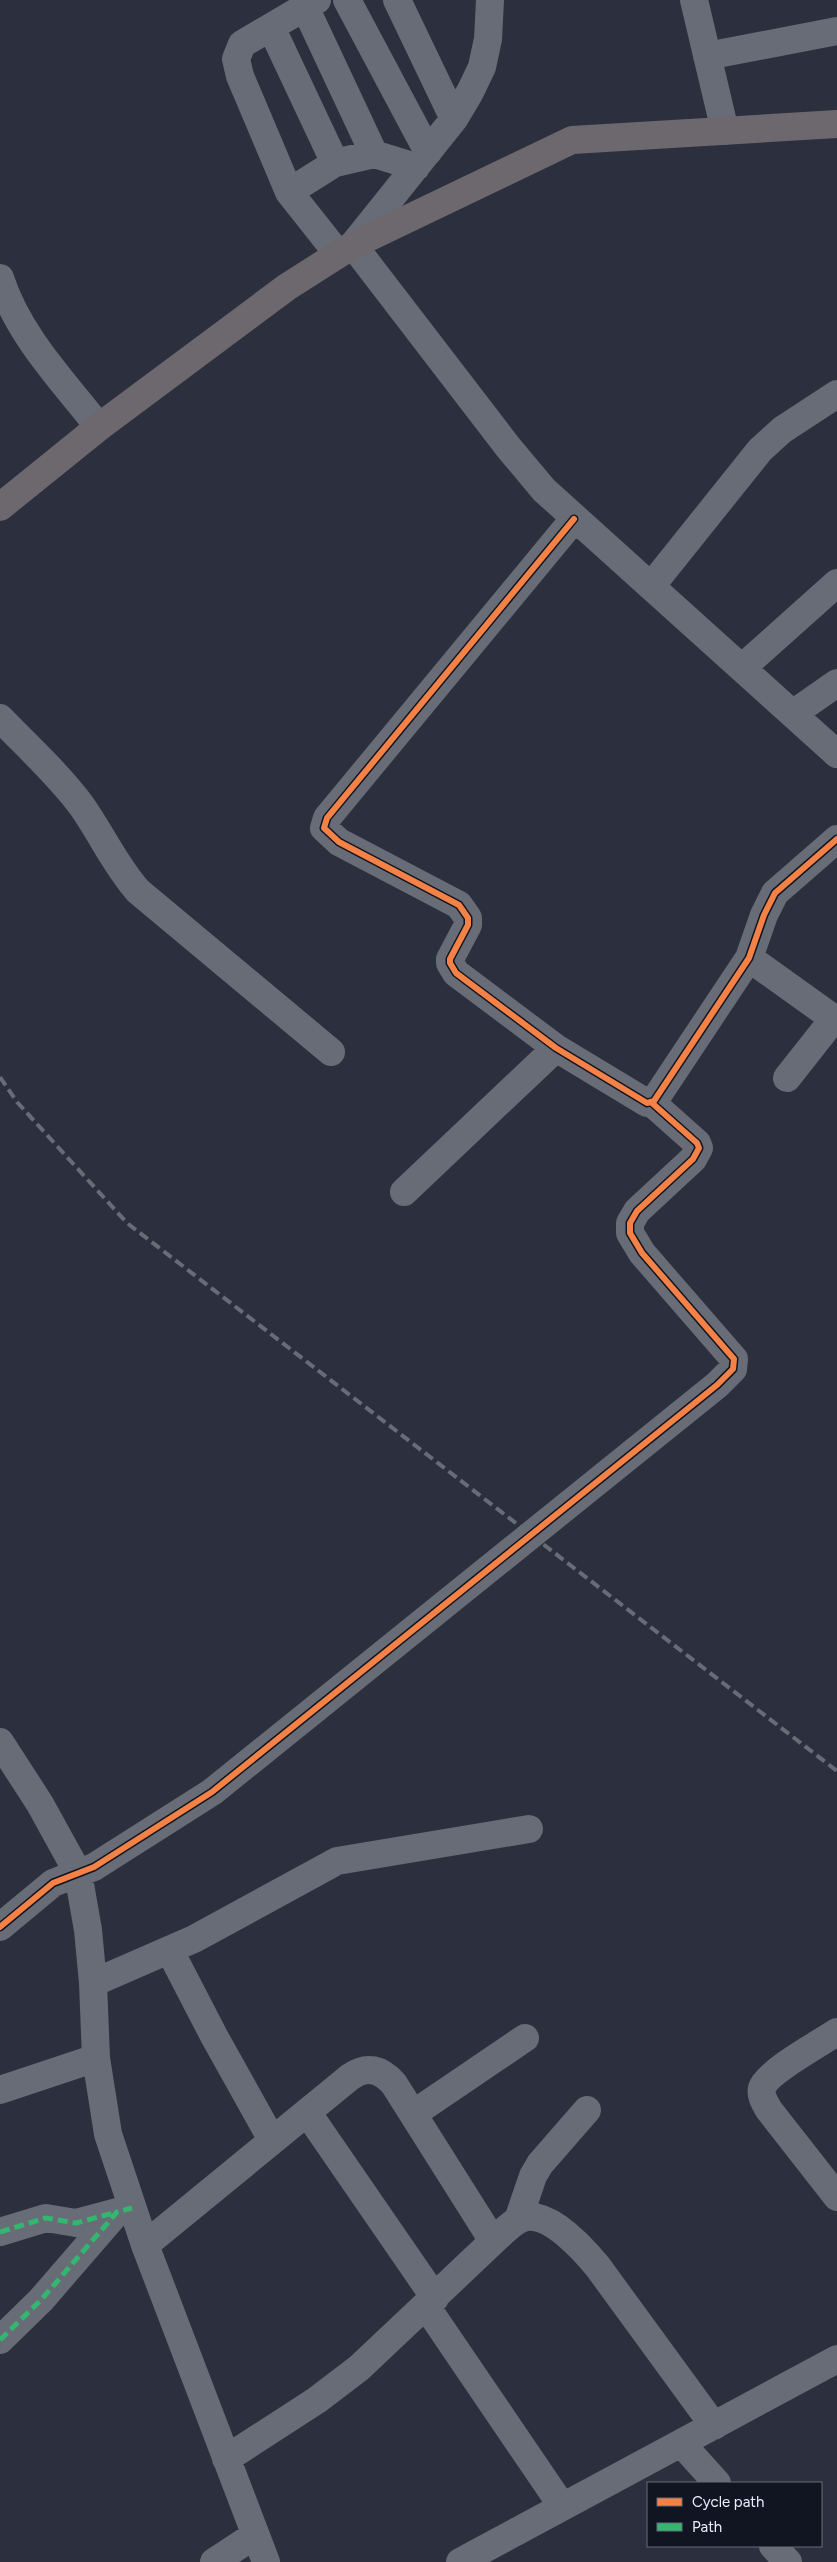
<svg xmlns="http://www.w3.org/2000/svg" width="837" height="2562" viewBox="0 0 837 2562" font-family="Figtree,sans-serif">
	<rect width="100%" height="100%" fill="#2c303e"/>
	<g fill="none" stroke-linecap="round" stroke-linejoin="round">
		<path stroke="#686c76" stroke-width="28" d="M317,0L242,44L236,59L240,76L289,192L338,254
			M347,0L428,152
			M397,0L454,119
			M490,0L488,39L482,67L470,92L454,119L353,245L508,447L544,490L837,754
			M694,0L725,131
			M305,7L374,154
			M271,27L335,163
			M707,56L837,31
			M289,192L335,163L374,154L416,167
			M0,278C18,335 63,381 99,427
			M574,519L327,818L324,828L339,842L459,905L468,918V925L450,959V963L456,973L556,1048L647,1103L654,1101L749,958L764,915L775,893L837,839
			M652,585L760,450L782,430L837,394
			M743,667L837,583
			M794,713L837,683
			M0,718C27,746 58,774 81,805C101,833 115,865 138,891L331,1052
			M749,958L830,1016L832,1021L787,1078
			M404,1192L556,1048
			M0,1742L40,1804L78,1873L88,1930L93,1983L96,2058L108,2134L145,2245L266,2562
			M0,1927L53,1883L94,1867L212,1792L717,1385L733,1369L734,1359L642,1253L630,1233V1223L637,1211L693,1159L699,1148L697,1143L652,1103
			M170,1951L214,2036L272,2140
			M93,1983L194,1939L337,1861L529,1829
			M837,2032C822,2042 767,2072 762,2088C760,2096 765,2103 769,2110L837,2197
			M0,2090L96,2058
			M307,2112L435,2298
			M413,2114L525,2038
			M518,2220L533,2176L540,2164L587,2110
			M0,2232L46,2218L76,2223L117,2212
			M145,2245L350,2077C367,2065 381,2069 394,2084L493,2241
			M426,2306L562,2506
			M0,2340L41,2300L117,2212L132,2208
			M681,2443L717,2483
			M226,2459L317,2400L359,2368L504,2231C511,2225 518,2218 527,2217C552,2214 584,2250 598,2267L714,2426
			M773,2546L788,2562
			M214,2562L255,2535
			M460,2562L837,2359"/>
		<path stroke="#6c686e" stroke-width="28" d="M0,507L99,427L287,287L353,245L572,140L837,124"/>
		<path stroke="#686c77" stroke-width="4" stroke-dasharray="10 5" stroke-linecap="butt" d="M0,1077L17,1102L127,1223L837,1771"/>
		<path stroke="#33b770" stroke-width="5" stroke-dasharray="10 5" stroke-linecap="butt" d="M0,2232L46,2218L76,2223L117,2212
			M0,2340L41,2300L117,2212L132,2208"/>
		<defs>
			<path id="cycleway" d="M574,519L327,818L324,828L339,842L459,905L468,918V925L450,959V963L456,973L556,1048L647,1103L654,1101L749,958L764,915L775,893L837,839
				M0,1927L53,1883L94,1867L212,1792L717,1385L733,1369L734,1359L642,1253L630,1233V1223L637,1211L693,1159L699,1148L697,1143L652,1103"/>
		</defs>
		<use href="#cycleway" stroke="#111521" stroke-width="9"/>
		<use href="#cycleway" stroke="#f48246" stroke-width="6"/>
	</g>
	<rect x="647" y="2482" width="175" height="65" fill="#111521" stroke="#676c7a"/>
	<rect x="657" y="2498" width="25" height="8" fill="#f48246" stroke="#676c7a"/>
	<text x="692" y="2507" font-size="15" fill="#e8eeff">Cycle path</text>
	<rect x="657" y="2523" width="25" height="8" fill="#33b770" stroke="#676c7a"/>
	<text x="692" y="2532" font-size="15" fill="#e8eeff">Path</text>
</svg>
